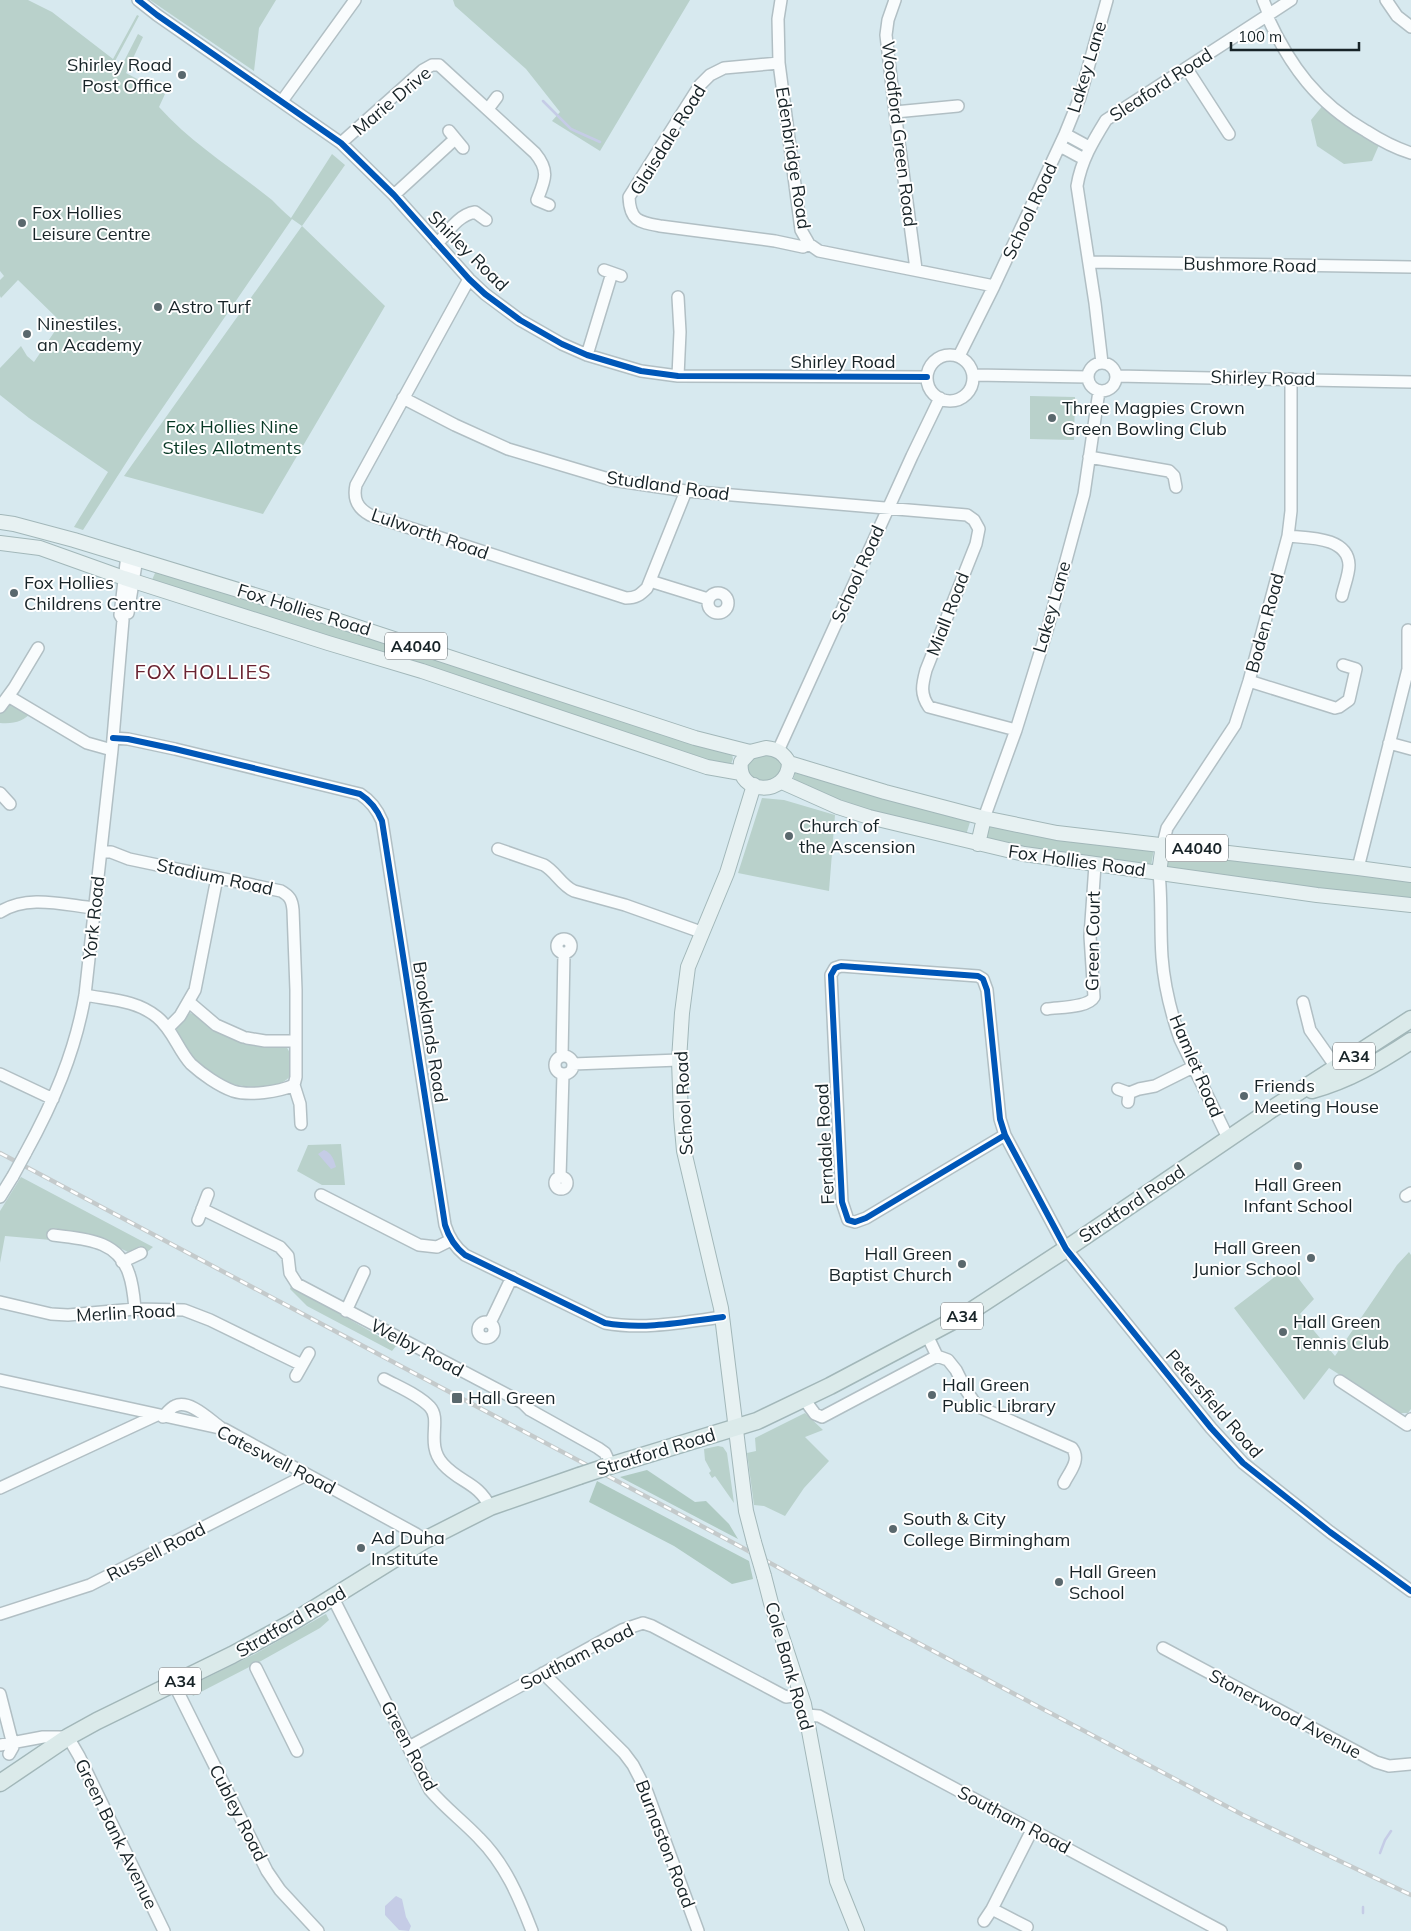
<svg xmlns="http://www.w3.org/2000/svg" width="1411" height="1931" viewBox="0 0 1411 1931" font-family="Mulish,sans-serif">
	<rect width="100%" height="100%" fill="#d7e9ef"/>
	<path fill="#b9d1cb" d="M0,0H28L52,12L113,59L137,15L139,16L114,63L115,70L119,71L138,34L143,37L126,73L165,94L159,107C192,144 234,169 272,200C278,206 285,213 291,218L332,154L345,165L302,226L385,306L263,514L124,476L302,226L292,219L142,438L83,530L74,527L108,472L29,418L0,395V368L21,346L27,356L34,362L61,322L18,280L1,298L0,296V280L4,276L0,271Z
		M150,0H276L259,28L254,71Z
		M453,0H690L600,151L552,121L560,112L526,69L455,6Z
		M1324,104L1349,128L1379,145L1372,161L1344,164L1317,146L1311,120Z
		M1030,396L1075,397L1074,440L1030,439Z
		M165,572L732,753L733,759L731,764L728,765L694,758L152,580L155,573Z
		M8,696L33,710C24,722 14,724 0,723V707Z
		M769,753L785,764L778,778L765,782L751,779L745,764L750,758Z
		M795,773L971,819L966,835C905,822 850,805 793,782Z
		M762,798L784,800L835,815L829,891L738,873Z
		M988,823L1154,849L1151,866L1076,857L984,840Z
		M1168,851L1411,881V899L1384,897L1165,868Z
		M190,1013L197,1015L216,1028L286,1046C316,1094 243,1093 218,1078C209,1073 197,1064 190,1056C184,1049 179,1038 174,1030L185,1016Z
		M341,1144L345,1185H322L297,1171L308,1145Z
		M21,1177L153,1247L146,1253L140,1246L128,1252L95,1236L53,1228L51,1240L5,1236L0,1263V1211Z
		M1409,1252L1411,1255V1409L1408,1413H1400L1329,1368L1304,1400L1234,1308L1289,1266L1314,1299L1300,1314L1335,1356L1397,1265Z
		M291,1286L396,1346L392,1351L307,1306L290,1289Z
		M805,1413L823,1430L805,1437L829,1461L804,1488L785,1516L764,1506L754,1505L747,1453L756,1451L755,1438Z
		M718,1446L723,1447L727,1453L734,1503L715,1476L712,1478L709,1473L711,1471L705,1460L704,1449Z
		M326,1614L329,1620L320,1628L261,1661L193,1696L190,1690V1686L255,1654Z"/>
	<path fill="#afcac2" d="M647,1470L695,1502L706,1501L729,1524L738,1539L620,1477Z
		M597,1481L749,1561L753,1579L732,1584L674,1546L589,1502Z"/>
	<path fill="#c5cce6" d="M324,1150C332,1153 334,1160 336,1167L331,1169L318,1154Z
		M396,1896L402,1899L406,1917L411,1926L409,1931L399,1930L385,1915V1906Z"/>
	<g fill="none" stroke-linecap="round" stroke-linejoin="round">
		<path stroke="#c5cce6" stroke-width="2.5" d="M543,101L571,129L600,142
			M1380,1853L1385,1840L1391,1831
			M1363,1913V1907"/>
		<defs>
			<path id="minor" d="M138,0L157,15L341,143L394,195L469,279L485,294L520,320L562,344L587,355L641,371L678,376L927,377
				M781,0L778,19L779,63L801,230L809,244L819,251L994,286
				M895,0L888,20L886,35L895,112L916,269
				M1263,0L1269,15
				M1386,0L1397,16L1411,27
				M1267,16C1290,66 1317,103 1366,131C1380,140 1395,148 1411,153
				M779,63L724,68L710,75L700,85L629,197C630,221 639,222 660,226L775,241L803,247L809,244
				M1187,69L1229,134
				M282,101L355,0
				M488,109L497,97
				M895,112L958,106
				M449,131L463,148
				M1065,134L1089,147
				M341,143L423,70L432,65H439L535,153C550,171 545,180 537,200L549,205
				M1060,146L1084,159
				M394,195L455,139
				M437,244C448,232 458,215 475,212L486,220
				M1089,262L1411,267
				M604,270L621,276
				M469,279L356,485C353,499 357,508 370,515L626,598C636,598 640,595 647,588L686,491
				M927 378a23 23 0 1 1 46 0a23 23 0 1 1-46 0Z
				M587,355L612,273
				M959,356L994,286L1065,134L1080,97L1107,0
				M1102,363L1095,303L1077,186C1081,161 1093,141 1106,120L1291,0
				M1088 377a14 14 0 1 1 28 0a14 14 0 1 1-28 0Z
				M973,375L1088,377
				M678,376L680,332L678,297
				M1116,376L1411,382
				M403,398L455,425L508,449L612,480L686,491L967,515L974,520L979,529L976,544L926,670C922,685 920,694 929,707L1016,730
				M1089,457L1169,471L1174,476L1176,487
				M1288,536C1309,538 1348,537 1349,565C1349,575 1344,586 1342,596
				M650,581L708,599
				M708 603a10 10 0 1 1 20 0a10 10 0 1 1-20 0Z
				M128,613L137,558
				M1249,681L1335,708L1339,707L1349,700L1356,669L1343,665
				M8,696L87,743L112,750
				M0,707L14,688L38,648
				M113,738L128,739L175,749L360,794C371,801 377,809 382,821L445,1225C449,1238 455,1247 465,1255L605,1323C644,1330 684,1322 723,1317
				M1389,743L1411,749
				M778,751L912,456L940,398
				M0,793L10,804
				M984,818L1016,730L1048,627L1084,494L1099,391
				M1163,844L1167,828L1235,725L1249,681L1288,536L1291,511V379
				M498,849L544,865C556,872 561,885 574,891L625,905L701,932
				M1358,868L1408,669V630
				M1159,873C1162,901 1160,929 1162,957C1164,985 1171,1013 1180,1039L1228,1138
				M0,912C28,894 64,905 95,908
				M557 946a7 7 0 1 1 14 0a7 7 0 1 1-14 0Z
				M85,995C111,1000 136,1000 157,1017C173,1030 178,1050 191,1064C202,1074 219,1086 233,1091C249,1096 279,1092 294,1085L296,1077V990L293,910C292,900 290,896 281,891L129,859L111,852H101
				M189,1002L216,1025L243,1037
				M1303,1002L1310,1030L1336,1067
				M1047,1009C1059,1007 1088,1008 1094,997L1090,936L1095,865
				M168,1028L180,1016L195,990L217,878
				M247,1038L265,1041H295
				M555 1065a9 9 0 1 1 18 0a9 9 0 1 1-18 0Z
				M562,1056L564,953
				M573,1064L679,1060
				M0,1074L53,1099
				M294,1085L300,1104L301,1124
				M1118,1089L1129,1093L1128,1102
				M1129,1093L1139,1089L1155,1086L1195,1066
				M1005,1135L866,1218L855,1222L848,1220L842,1202L831,975L835,968L841,966L978,976L983,979L987,990L1000,1119L1005,1135L1066,1249L1211,1428L1243,1463L1330,1532L1411,1591
				M25,1154C53,1103 75,1053 85,995L112,750L123,620L120,615L127,555
				M555 1183a6 6 0 1 1 12 0a6 6 0 1 1-12 0Z
				M560,1177L563,1074
				M321,1195L419,1245L437,1247L451,1240
				M1406,1196L1411,1193
				M0,1197L13,1176
				M202,1209L280,1247L288,1256L290,1273L297,1284L523,1403L530,1410L598,1448L605,1453L611,1466
				M198,1220L208,1194
				M53,1235C83,1239 118,1239 129,1274C133,1285 134,1298 135,1309
				M122,1262L141,1253
				M0,1302L51,1314L68,1315L135,1309L184,1310L210,1320L302,1365
				M346,1311L364,1272
				M478 1330a8 8 0 1 1 16 0a8 8 0 1 1-16 0Z
				M490,1323L512,1277
				M927,1335L937,1356L948,1360L956,1370L966,1390L977,1406L1072,1448C1081,1460 1070,1471 1064,1483
				M296,1376L309,1353
				M384,1379C399,1387 419,1395 430,1407C442,1420 425,1444 443,1464C460,1483 478,1482 490,1507
				M0,1380L224,1429L416,1534L425,1540
				M1340,1381L1407,1425L1411,1419
				M804,1399L815,1414L822,1417L937,1356
				M163,1417C167,1413 170,1408 175,1406C189,1399 209,1419 220,1427
				M0,1488L157,1415
				M333,1598L430,1790C445,1808 463,1821 479,1838C505,1864 519,1897 532,1931
				M0,1614L90,1585L306,1475
				M1163,1648L1376,1762L1389,1766L1411,1764
				M256,1668L297,1751
				M543,1673L624,1753L633,1765L647,1792L698,1931
				M174,1684L267,1871L280,1890L318,1931
				M0,1694L12,1741L13,1747L9,1754
				M807,1715L819,1716L1221,1931
				M0,1745L43,1737H68L79,1756L164,1931
				M409,1747L622,1630L643,1623L652,1626L786,1697L801,1695
				M984,1921L992,1909
				M1027,1927L992,1909L1032,1830"/>
			<path id="major" d="M0,522L14,524L74,540L330,618L695,738L750,752
				M0,543L40,548L124,578L328,643L422,671L707,767L741,773
				M766,748C777,749 784,753 789,763C788,797 736,795 741,762L750,752Z
				M789,763L885,792L984,818L1057,833L1358,868L1411,875
				M782,782L838,807L869,817L1024,854L1317,895L1411,905
				M978,844L984,818
				M1159,873L1163,844
				M754,1542L746,1511L721,1308L684,1151L681,1117L679,1060L682,1013L688,967L727,873L754,785
				M764,1576L771,1603L804,1704L837,1881L857,1931"/>
			<path id="highway" d="M1312,1090C1349,1080 1379,1062 1411,1041
				M606,1467L757,1421L830,1386L968,1313L1066,1249L1272,1109L1411,1019
				M0,1783L68,1737L97,1721L232,1655L291,1623L425,1540L490,1507L579,1476"/>
		</defs>
		<use href="#minor" stroke="#b1bfc4" stroke-width="14"/>
		<use href="#major" stroke="#a2b7b9" stroke-width="16"/>
		<use href="#highway" stroke="#a2b7b9" stroke-width="19"/>
		<use href="#minor" stroke="#f9fcfd" stroke-width="11"/>
		<use href="#major" stroke="#e7f1f2" stroke-width="14"/>
		<use href="#highway" stroke="#dbeaea" stroke-width="16"/>
		<defs>
			<path id="rail" d="M0,1153L743,1548L837,1600L1243,1815L1411,1895"/>
		</defs>
		<use href="#rail" stroke="#c4cacb" stroke-width="4.5"/>
		<use href="#rail" stroke="#fff" stroke-width="2.5" stroke-dasharray="8" stroke-linecap="butt"/>
		<defs>
			<path id="minor-bridge" d="M13,1176L25,1154"/>
			<path id="major-bridge" d="M754,1542L764,1576"/>
			<path id="highway-bridge" d="M579,1476L606,1467"/>
		</defs>
		<use href="#minor-bridge" stroke="#b1bfc4" stroke-width="14" stroke-linecap="butt"/>
		<use href="#major-bridge" stroke="#a2b7b9" stroke-width="16" stroke-linecap="butt"/>
		<use href="#highway-bridge" stroke="#a2b7b9" stroke-width="19" stroke-linecap="butt"/>
		<use href="#minor-bridge" stroke="#f9fcfd" stroke-width="11"/>
		<use href="#major-bridge" stroke="#e7f1f2" stroke-width="14"/>
		<use href="#highway-bridge" stroke="#dbeaea" stroke-width="16"/>
		<defs>
			<path id="cycleway" d="M138,0L157,15L341,143L394,195L469,279L485,294L520,320L562,344L587,355L641,371L678,376L927,377
				M113,738L128,739L175,749L360,794C371,801 377,809 382,821L445,1225C449,1238 455,1247 465,1255L605,1323C644,1330 684,1322 723,1317
				M1005,1135L866,1218L855,1222L848,1220L842,1202L831,975L835,968L841,966L978,976L983,979L987,990L1000,1119L1005,1135L1066,1249L1211,1428L1243,1463L1330,1532L1411,1591"/>
		</defs>
		<use href="#cycleway" stroke="#fff" stroke-width="9"/>
		<use href="#cycleway" stroke="#0057b8" stroke-width="6"/>
	</g>
	<g fill="#5a686d" stroke="#fff" stroke-width="2">
		<circle cx="182" cy="75" r="5"/>
		<circle cx="22" cy="223" r="5"/>
		<circle cx="158" cy="307" r="5"/>
		<circle cx="27" cy="334" r="5"/>
		<circle cx="1052" cy="418" r="5"/>
		<circle cx="14" cy="593" r="5"/>
		<circle cx="789" cy="836" r="5"/>
		<circle cx="1244" cy="1096" r="5"/>
		<circle cx="1298" cy="1166" r="5"/>
		<circle cx="1311" cy="1258" r="5"/>
		<circle cx="962" cy="1264" r="5"/>
		<circle cx="1283" cy="1332" r="5"/>
		<circle cx="932" cy="1395" r="5"/>
		<rect x="451" y="1392" width="12" height="12" rx="2.5"/>
		<circle cx="893" cy="1529" r="5"/>
		<circle cx="361" cy="1548" r="5"/>
		<circle cx="1059" cy="1582" r="5"/>
	</g>
	<g text-anchor="middle" stroke-width="4" stroke-linejoin="round" paint-order="stroke">
		<g fill="#fff" stroke="#5d6568" stroke-width="1">
			<rect x="385" y="632.5" width="62" height="27" rx="4"/>
			<rect x="1166" y="834.5" width="62" height="27" rx="4"/>
			<rect x="1333" y="1042.5" width="42" height="27" rx="4"/>
			<rect x="941" y="1302.5" width="42" height="27" rx="4"/>
			<rect x="159" y="1667.5" width="42" height="27" rx="4"/>
		</g>
		<g font-size="16" font-weight="bold" fill="#172327">
			<text x="416" y="652">A4040</text>
			<text x="1197" y="854">A4040</text>
			<text x="1354" y="1062">A34</text>
			<text x="962" y="1322">A34</text>
			<text x="180" y="1687">A34</text>
		</g>
		<g font-size="18" fill="#172327" stroke="#fff" text-anchor="start">
			<text x="172" y="71" text-anchor="end">Shirley Road<tspan x="172" dy="21">Post Office</tspan></text>
			<text x="32" y="219">Fox Hollies<tspan x="32" dy="21">Leisure Centre</tspan></text>
			<text x="168" y="313">Astro Turf</text>
			<text x="37" y="330">Ninestiles,<tspan x="37" dy="21">an Academy</tspan></text>
			<text x="1062" y="414">Three Magpies Crown<tspan x="1062" dy="21">Green Bowling Club</tspan></text>
			<text x="24" y="589">Fox Hollies<tspan x="24" dy="21">Childrens Centre</tspan></text>
			<text x="799" y="832">Church of<tspan x="799" dy="21">the Ascension</tspan></text>
			<text x="1254" y="1092">Friends<tspan x="1254" dy="21">Meeting House</tspan></text>
			<text x="1298" y="1191" text-anchor="middle">Hall Green<tspan x="1298" dy="21">Infant School</tspan></text>
			<text x="1301" y="1254" text-anchor="end">Hall Green<tspan x="1301" dy="21">Junior School</tspan></text>
			<text x="952" y="1260" text-anchor="end">Hall Green<tspan x="952" dy="21">Baptist Church</tspan></text>
			<text x="1293" y="1328">Hall Green<tspan x="1293" dy="21">Tennis Club</tspan></text>
			<text x="942" y="1391">Hall Green<tspan x="942" dy="21">Public Library</tspan></text>
			<text x="468" y="1404">Hall Green</text>
			<text x="903" y="1525">South &amp; City<tspan x="903" dy="21">College Birmingham</tspan></text>
			<text x="371" y="1544">Ad Duha<tspan x="371" dy="21">Institute</tspan></text>
			<text x="1069" y="1578">Hall Green<tspan x="1069" dy="21">School</tspan></text>
		</g>
		<g font-size="18" fill="#172327" stroke="#fff">
			<text transform="translate(1087 67) rotate(-73)" y="6">Lakey Lane</text>
			<text transform="translate(1161 85) rotate(-33)" y="6">Sleaford Road</text>
			<text transform="translate(392 101) rotate(-40)" y="6">Marie Drive</text>
			<text transform="translate(899 134) rotate(83)" y="6">Woodford Green Road</text>
			<text transform="translate(668 140) rotate(-58)" y="6">Glaisdale Road</text>
			<text transform="translate(793 158) rotate(81)" y="6">Edenbridge Road</text>
			<text transform="translate(1030 211) rotate(-65)" y="6">School Road</text>
			<text transform="translate(468 251) rotate(45)" y="6">Shirley Road</text>
			<text transform="translate(1250 265) rotate(1)" y="6">Bushmore Road</text>
			<text x="843" y="368">Shirley Road</text>
			<text transform="translate(1263 378) rotate(1)" y="6">Shirley Road</text>
			<text transform="translate(668 486) rotate(8)" y="6">Studland Road</text>
			<text transform="translate(430 534) rotate(19)" y="6">Lulworth Road</text>
			<text transform="translate(858 574) rotate(-66)" y="6">School Road</text>
			<text transform="translate(1052 607) rotate(-74)" y="6">Lakey Lane</text>
			<text transform="translate(304 610) rotate(17)" y="6">Fox Hollies Road</text>
			<text transform="translate(948 614) rotate(-69)" y="6">Miall Road</text>
			<text transform="translate(1265 623) rotate(-75)" y="6">Boden Road</text>
			<text transform="translate(1077 861) rotate(8)" y="6">Fox Hollies Road</text>
			<text transform="translate(215 877) rotate(12)" y="6">Stadium Road</text>
			<text transform="translate(94 918) rotate(-84)" y="6">York Road</text>
			<text transform="translate(1093 941) rotate(-89)" y="6">Green Court</text>
			<text transform="translate(430 1032) rotate(81)" y="6">Brooklands Road</text>
			<text transform="translate(1196 1066) rotate(67)" y="6">Hamlet Road</text>
			<text transform="translate(684 1103) rotate(-93)" y="6">School Road</text>
			<text transform="translate(825 1144) rotate(-93)" y="6">Ferndale Road</text>
			<text transform="translate(1132 1204) rotate(-34)" y="6">Stratford Road</text>
			<text transform="translate(126 1313) rotate(-3)" y="6">Merlin Road</text>
			<text transform="translate(417 1348) rotate(28)" y="6">Welby Road</text>
			<text transform="translate(1214 1404) rotate(49)" y="6">Petersfield Road</text>
			<text transform="translate(656 1452) rotate(-17)" y="6">Stratford Road</text>
			<text transform="translate(276 1460) rotate(27)" y="6">Cateswell Road</text>
			<text transform="translate(156 1552) rotate(-27)" y="6">Russell Road</text>
			<text transform="translate(291 1622) rotate(-30)" y="6">Stratford Road</text>
			<text transform="translate(577 1657) rotate(-27)" y="6">Southam Road</text>
			<text transform="translate(789 1666) rotate(74)" y="6">Cole Bank Road</text>
			<text transform="translate(1285 1714) rotate(28)" y="6">Stonerwood Avenue</text>
			<text transform="translate(409 1746) rotate(62)" y="6">Green Road</text>
			<text transform="translate(238 1813) rotate(63)" y="6">Cubley Road</text>
			<text transform="translate(1014 1820) rotate(28)" y="6">Southam Road</text>
			<text transform="translate(116 1834) rotate(64)" y="6">Green Bank Avenue</text>
			<text transform="translate(665 1844) rotate(69)" y="6">Burnaston Road</text>
		</g>
		<g font-size="18" fill="#073824" stroke="#fff">
			<text x="232" y="433">Fox Hollies Nine<tspan x="232" dy="21">Stiles Allotments</tspan></text>
		</g>
		<g font-size="20" letter-spacing="1" fill="#692331" stroke="#fff">
			<text x="203" y="679">FOX HOLLIES</text>
		</g>
	</g>
	<path d="M1231 42v8h128v-8" fill="none" stroke="#172327" stroke-width="2.5"/>
	<text x="1238" y="42" font-size="15" fill="#172327" stroke="#ffffff" stroke-width="4" paint-order="stroke">100 m</text>
</svg>
